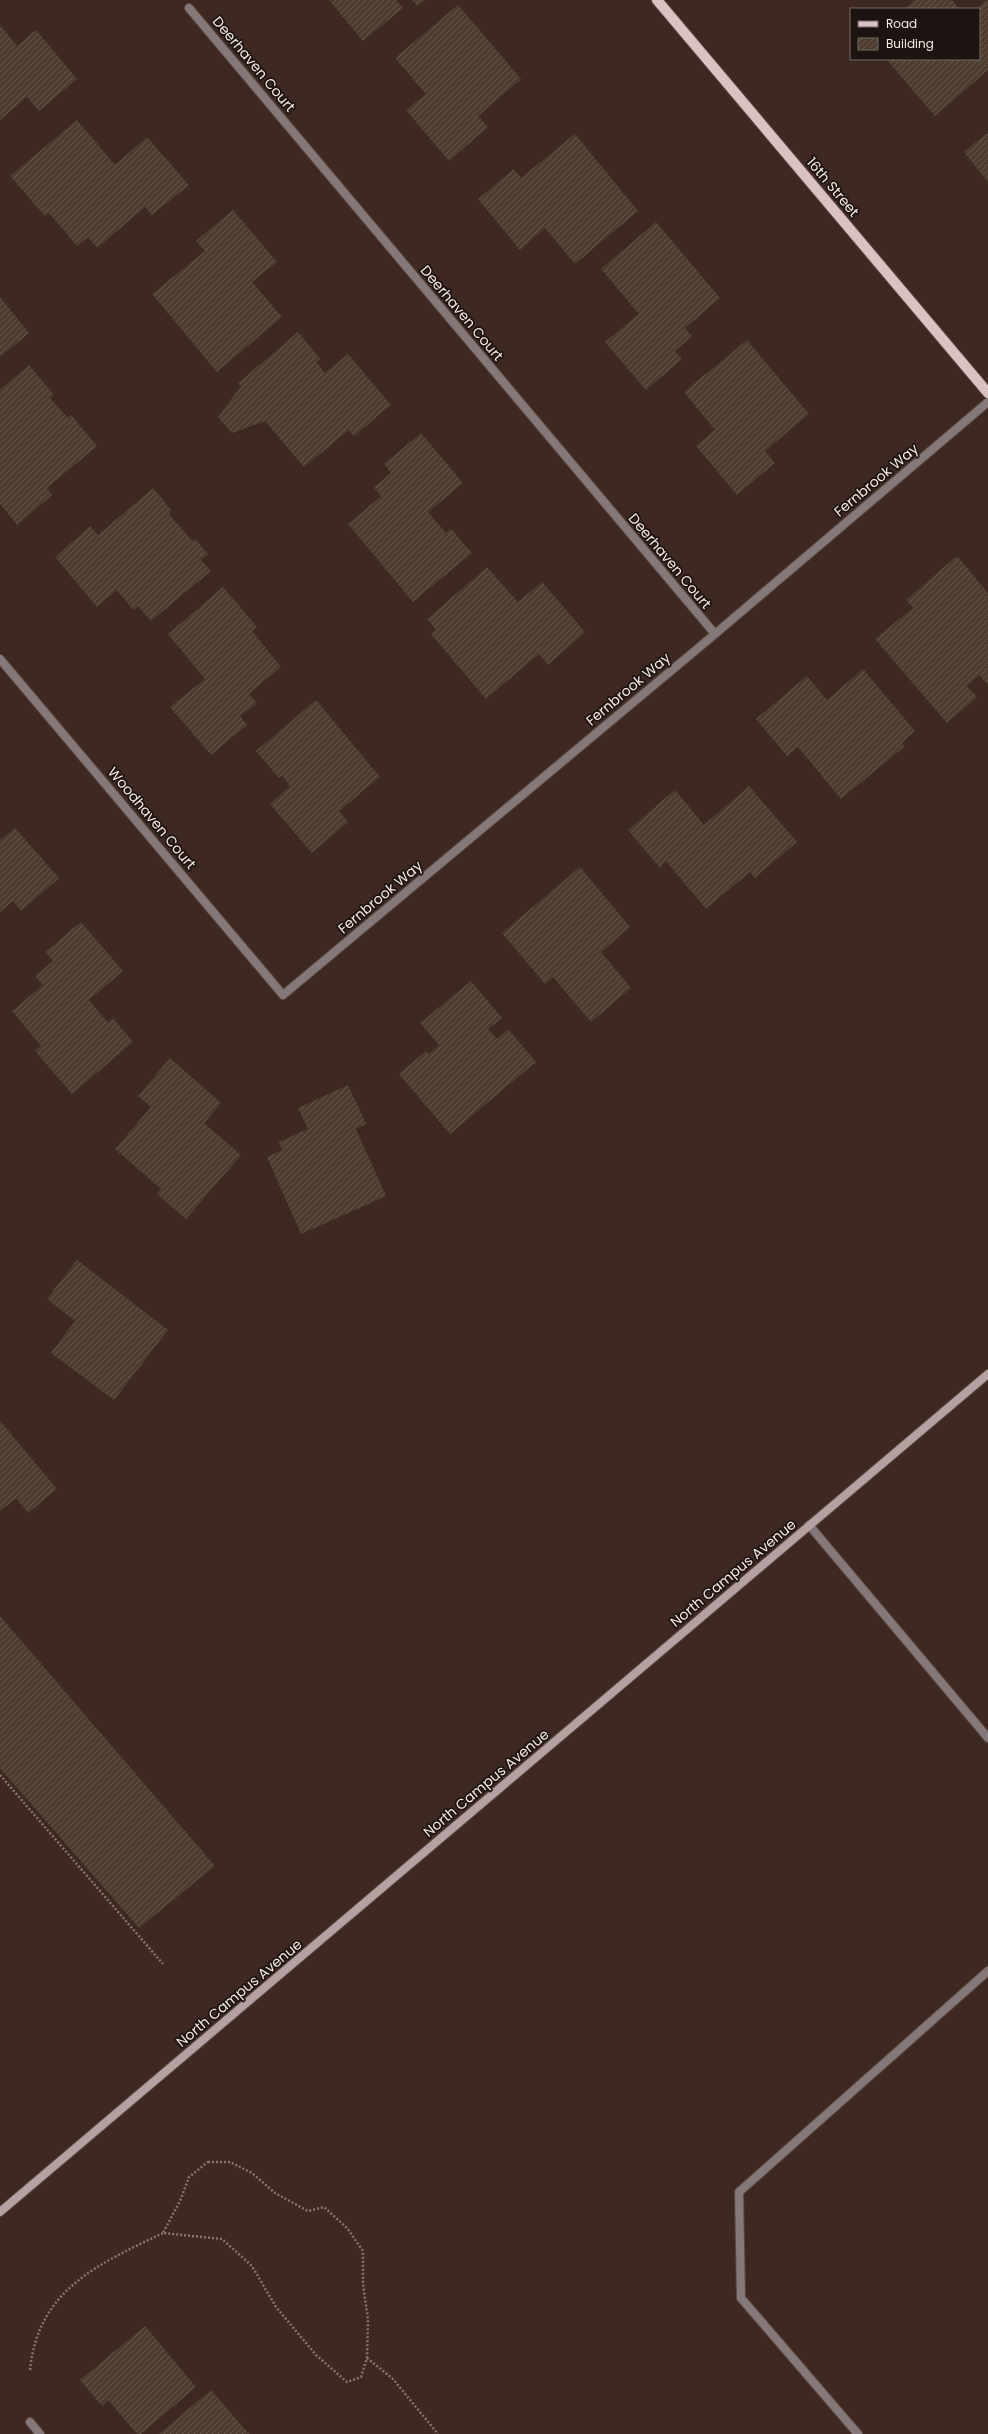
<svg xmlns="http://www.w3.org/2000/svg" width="988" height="2434" viewBox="0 0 988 2434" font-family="Poppins,sans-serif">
	<defs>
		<pattern id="building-hatch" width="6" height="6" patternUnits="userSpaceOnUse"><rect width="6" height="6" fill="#4c3d2e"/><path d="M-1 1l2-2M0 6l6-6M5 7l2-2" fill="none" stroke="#66594c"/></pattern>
	</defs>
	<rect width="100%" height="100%" fill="#3d2921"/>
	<path fill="url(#building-hatch)" d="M329,0H396L403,8L363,41Z
		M412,0H425L417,6Z
		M915,0H952L960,9H904Z
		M986,0H988V70L935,116L886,59H979V9H976Z
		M458,5L521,79L478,116L488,127L449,161L406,110L426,94L395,58Z
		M0,25L17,46L36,30L77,79L39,111L27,97L0,120Z
		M77,120L115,165L147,137L189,185L152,215L145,207L97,248L88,237L77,246L49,213L45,216L10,176Z
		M988,132V182L964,152Z
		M575,134L638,211L575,264L545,228L520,250L478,199L514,169L521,178Z
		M233,210L277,262L252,282L282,317L217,372L152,294L205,251L196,241Z
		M656,222L720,298L685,328L692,336L675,351L682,359L646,390L605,342L639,314L601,269Z
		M0,297L29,333L0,357Z
		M298,332L320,359L316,362L325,373L348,354L391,405L354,436L349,430L304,467L265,421L232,433L218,417L241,386L238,383Z
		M747,340L809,414L765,451L775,463L737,495L696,446L715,430L684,392Z
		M29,365L54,395L50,398L68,418L71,415L97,446L47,488L52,495L17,525L0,504V390Z
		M421,433L463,483L428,512L446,533L451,529L472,553L413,602L348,524L381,496L374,487L391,473L384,464Z
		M153,488L172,511L169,514L192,541L195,539L208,554L201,560L211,571L151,621L138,606L133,610L117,590L97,607L55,557L90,526L98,535Z
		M957,556L988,593V685L979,675L967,686L977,697L947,723L875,639L913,608L906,600Z
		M487,567L518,602L542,582L585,632L548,665L539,654L486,699L431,634L436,630L427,619Z
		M223,587L257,627L252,631L281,667L249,694L257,703L240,716L247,725L211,755L170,707L205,679L168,634Z
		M863,669L915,731L902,743L905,746L841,799L798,747L787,756L756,719L807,676L827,700Z
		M316,700L380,777L339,811L348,822L312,853L270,804L290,786L282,775L279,778L256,751Z
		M749,786L797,842L755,878L750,872L706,909L666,861L660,868L628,830L675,790L704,825Z
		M15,828L59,878L21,911L13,901L0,912V840Z
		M580,867L630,927L601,952L631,988L591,1022L553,977L545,984L502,933Z
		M81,922L123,971L89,1000L108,1023L113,1018L133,1042L72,1094L35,1051L41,1046L12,1011L43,985L35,976L53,961L45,952Z
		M471,981L502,1018L488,1029L497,1039L508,1029L536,1062L450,1134L399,1074L426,1051L429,1054L439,1045L420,1023Z
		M170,1058L221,1103L204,1123L241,1155L186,1219L157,1194L161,1189L115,1149L151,1107L138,1096Z
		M348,1085L366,1124L356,1129L386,1196L301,1234L267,1157L282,1150L279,1142L308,1129L298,1108Z
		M77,1260L168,1330L114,1400L51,1353L75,1321L47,1299Z
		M0,1421L57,1489L28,1513L16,1498L0,1511Z
		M0,1616L215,1866L139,1928L0,1768Z
		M145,2326L196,2387L141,2434H137L108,2400L102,2406L80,2380Z
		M211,2390L249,2434H159Z"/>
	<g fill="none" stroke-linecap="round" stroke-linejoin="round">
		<defs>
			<path id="service" d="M809,1525L988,1738
				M858,2434L741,2298L739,2192L988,1971"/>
			<path id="minor" d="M189,8L715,634
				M0,659L283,995L715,634L988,402
				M30,2422L40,2434"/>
			<path id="secondary" d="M0,2212L988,1374"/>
			<path id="primary" d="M657,0L988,393"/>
		</defs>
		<use href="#service" stroke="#5b4840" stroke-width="10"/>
		<use href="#minor" stroke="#5b4840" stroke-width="10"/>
		<use href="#secondary" stroke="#5b4840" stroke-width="10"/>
		<use href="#primary" stroke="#5b4840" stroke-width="12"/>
		<path stroke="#86746d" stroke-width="2.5" stroke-dasharray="2 2" stroke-linecap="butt" d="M0,1775L163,1964
			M208,2162H230L252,2173L275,2193L308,2211L324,2207L347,2228L363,2251V2284L368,2320L367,2358L361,2377L347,2382L316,2355L276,2307L252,2266L222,2239L163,2233L180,2201L189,2177Z
			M367,2358L393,2379L438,2434
			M30,2370C38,2289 99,2264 163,2233"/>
		<use href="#service" stroke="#847878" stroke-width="8"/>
		<use href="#minor" stroke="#847878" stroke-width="8"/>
		<use href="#secondary" stroke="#b4a1a2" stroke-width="8"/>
		<use href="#primary" stroke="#dac1c2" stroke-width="10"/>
	</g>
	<g text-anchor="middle" stroke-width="3.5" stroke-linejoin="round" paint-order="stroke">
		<g font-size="14" fill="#f6e8e3" stroke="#1d1411">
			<text transform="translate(254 64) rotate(50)" y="5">Deerhaven Court</text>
			<text transform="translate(833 187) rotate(50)" y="5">16th Street</text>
			<text transform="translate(462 313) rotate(50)" y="5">Deerhaven Court</text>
			<text transform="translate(876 480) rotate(-40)" y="5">Fernbrook Way</text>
			<text transform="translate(670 561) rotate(50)" y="5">Deerhaven Court</text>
			<text transform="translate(628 689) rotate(-40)" y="5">Fernbrook Way</text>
			<text transform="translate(152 818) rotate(50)" y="5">Woodhaven Court</text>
			<text transform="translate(380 897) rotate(-40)" y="5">Fernbrook Way</text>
			<text transform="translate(733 1573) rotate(-40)" y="5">North Campus Avenue</text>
			<text transform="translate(486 1783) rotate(-40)" y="5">North Campus Avenue</text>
			<text transform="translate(239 1993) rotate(-40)" y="5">North Campus Avenue</text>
		</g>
	</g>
	<rect x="850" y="8" width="130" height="52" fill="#1d1411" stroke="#746965"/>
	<rect x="858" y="21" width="20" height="6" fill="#dac1c2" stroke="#746965"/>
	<text x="886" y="28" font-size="12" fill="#f6e8e3">Road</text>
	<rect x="858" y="38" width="20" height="12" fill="url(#building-hatch)" stroke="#746965"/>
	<text x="886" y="48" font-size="12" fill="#f6e8e3">Building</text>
</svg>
